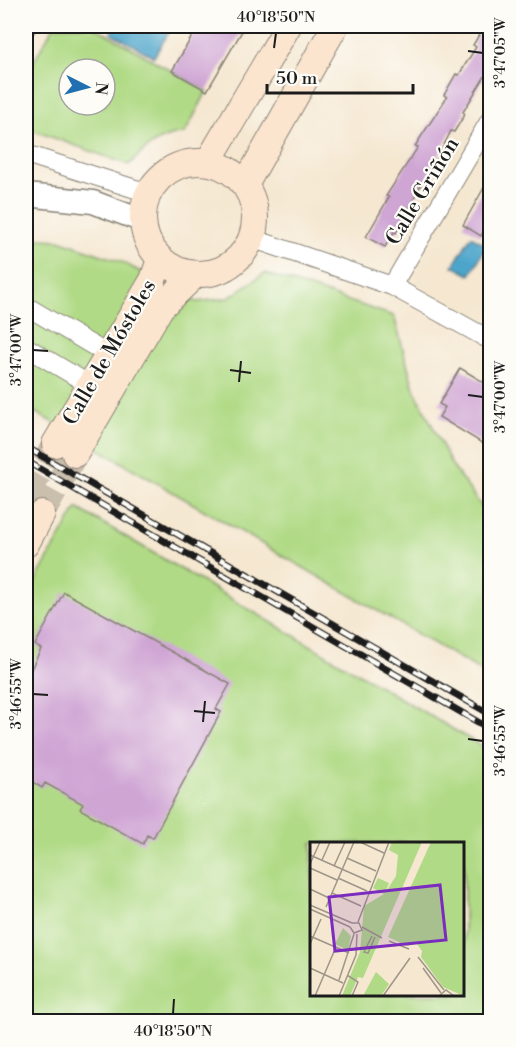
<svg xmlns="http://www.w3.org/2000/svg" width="516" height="1047" viewBox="0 0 516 1047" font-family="'Libre Bodoni',serif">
	<rect width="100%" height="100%" fill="#fdfcf7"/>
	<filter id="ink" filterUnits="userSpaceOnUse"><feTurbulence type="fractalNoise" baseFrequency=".0167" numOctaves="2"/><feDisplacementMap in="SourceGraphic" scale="12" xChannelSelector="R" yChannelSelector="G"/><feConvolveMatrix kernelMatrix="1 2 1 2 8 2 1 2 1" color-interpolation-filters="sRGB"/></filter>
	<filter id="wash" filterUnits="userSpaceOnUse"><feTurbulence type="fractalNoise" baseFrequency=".008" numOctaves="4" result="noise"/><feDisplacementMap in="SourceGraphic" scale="24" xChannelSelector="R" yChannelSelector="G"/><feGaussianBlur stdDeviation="1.35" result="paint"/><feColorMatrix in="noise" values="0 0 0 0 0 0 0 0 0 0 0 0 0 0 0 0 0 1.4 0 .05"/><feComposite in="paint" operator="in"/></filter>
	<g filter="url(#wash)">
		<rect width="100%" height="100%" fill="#f5e7d0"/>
		<path fill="#b0da85" stroke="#667b50" stroke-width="1.5" fill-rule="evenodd" d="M54,26H93L207,91L185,133C159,136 146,147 129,165L26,128V75ZM69,69H105V105H69Z
			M26,238L59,240L122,262L197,302L228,298L265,273L394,316L414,389L453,467L490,518V676L26,407Z
			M77,508L490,751V1021L26,1022V597ZM312,843H464V994H312Z"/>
		<path fill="#4ea5cb" stroke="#356074" stroke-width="1.5" d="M115,26H157L169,32L154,57L111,33Z
			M471,236L487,245L470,275L453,266Z"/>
		<g id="blocks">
			<path fill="#cfa5d4" d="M198,26H245L207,91L172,71Z
				M484,26H490V68L463,112L465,114L454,132L451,131L425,183L423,181L396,233L394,232L385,247L366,237L389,197L386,196L418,147L415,146L447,97L444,95L456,74L459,75L476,47L473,45Z
				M490,177V220L481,236L463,225Z
				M460,368L490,386V448L439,417L445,407L439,404Z
				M64,592L230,684L216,709L221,712L153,838L147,835L143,844L80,809L83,804L45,783L42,788L26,778L27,677L41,649L35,645Z"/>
		</g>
	</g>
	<g filter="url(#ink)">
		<use href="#blocks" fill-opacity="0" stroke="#888276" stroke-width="1.5"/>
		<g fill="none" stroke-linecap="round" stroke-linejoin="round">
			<path stroke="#cabeac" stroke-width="26" stroke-dasharray="26 13" stroke-linecap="butt" d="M26,498L55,444
				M42,514L75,454"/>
			<defs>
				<path id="minor" d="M26,28L27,26
					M26,154L148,193
					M251,238L392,286L490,340
					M392,286L490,120
					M26,306L107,354
					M26,347L90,385"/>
				<path id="tertiary" d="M26,195L93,202L143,221"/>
				<path id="secondary" d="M208,162L288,26
					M143 218a56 56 0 1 1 112 0a56 56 0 1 1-112 0Z
					M245,185L335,26
					M55,444L153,280L160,259
					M75,454L161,307L196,274
					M26,544L42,514"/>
			</defs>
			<use href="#minor" stroke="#888276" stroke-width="20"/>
			<use href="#tertiary" stroke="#888276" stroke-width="25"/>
			<use href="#secondary" stroke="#888276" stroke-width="28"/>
			<use href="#minor" stroke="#fff" stroke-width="18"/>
			<use href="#tertiary" stroke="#fff" stroke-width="22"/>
			<use href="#secondary" stroke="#fce5cf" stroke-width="26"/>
			<defs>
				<path id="rail" d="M26,447L490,714
					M26,461L490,729"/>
			</defs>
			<use href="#rail" stroke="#1c1c1c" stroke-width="7"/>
			<use href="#rail" stroke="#fdfcf7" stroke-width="4.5" stroke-dasharray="14" stroke-linecap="butt"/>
		</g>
	</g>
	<path fill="none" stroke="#1c1c1c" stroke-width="2" d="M274,48L276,33M468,51L483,53M33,350L48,351M230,370L251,373M239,382L241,361M468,395L483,397M33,694L48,695M194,711L215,713M203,722L205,701M468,739L483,741M173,1014L174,999"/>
	<g text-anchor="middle" stroke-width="4.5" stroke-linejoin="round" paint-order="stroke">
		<g font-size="21" fill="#1c1c1c" stroke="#fdfcf7">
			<text transform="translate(422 191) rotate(-59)" y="7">Calle Griñón</text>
			<text transform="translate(109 352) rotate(-60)" y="7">Calle de Móstoles</text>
		</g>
	</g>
	<g transform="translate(310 842)">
		<rect width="154" height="154" fill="#f5e7d0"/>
		<path d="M82,0H112L53,136L48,135L40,154H32L50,110L54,64L74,52L63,46L68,36L79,41L75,51L86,34L88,13L79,8ZM121,0H154V154L133,145L111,115L112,109L107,102L97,104L78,95ZM33,86L41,94L38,108L25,102ZM66,130L79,142L71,154H53Z" fill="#b0da85"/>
		<path fill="none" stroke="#9e9688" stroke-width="1.5" d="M50,0L74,11M0,13L61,40M37,16L66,29M12,18L20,0M0,22L10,0M24,24L35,0M0,26L27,38M28,36L57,49M0,47L19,56M22,51L51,64M0,63L42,81M16,65L44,0M0,67L40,85M48,80L79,0M40,85L44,91L52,88L49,81H42M52,85L72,96M0,94L39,111M62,94L54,110L58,111L65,95M79,99L99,107M0,102L11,77M108,115L134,148M0,126L33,141M113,126L131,151M37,133L48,140L42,154M29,138L44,92M5,154L26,105M29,154L46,113L47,92M73,154L100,116M129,154L136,148L144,154"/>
		<path fill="#7b2cbf" fill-opacity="0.15" stroke="#7b2cbf" stroke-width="3" d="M130,43L136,98L25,109L19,55Z"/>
		<rect width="154" height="154" fill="none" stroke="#1c1c1c" stroke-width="3"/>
	</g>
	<rect width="516" height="1047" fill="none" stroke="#fdfcf7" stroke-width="66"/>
	<g transform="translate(87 87) rotate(96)"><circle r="28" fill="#fdfcf7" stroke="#a3a29f" stroke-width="1.5"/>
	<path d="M0-4.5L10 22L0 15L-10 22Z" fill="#1f6fb2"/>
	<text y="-9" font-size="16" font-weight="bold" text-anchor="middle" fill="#1c1c1c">N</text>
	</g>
	<path d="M267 84v9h146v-9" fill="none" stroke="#1c1c1c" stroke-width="3"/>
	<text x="276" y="84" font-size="18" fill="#1c1c1c" stroke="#fdfcf7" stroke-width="4.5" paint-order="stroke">50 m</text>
	<rect x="33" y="33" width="450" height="981" fill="none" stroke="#1c1c1c" stroke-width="2"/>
	<g font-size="15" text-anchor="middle" fill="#1c1c1c">
		<text x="276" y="22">40°18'50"N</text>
		<text transform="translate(500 53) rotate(-90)" y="5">3°47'05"W</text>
		<text transform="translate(16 350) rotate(-90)" y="5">3°47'00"W</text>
		<text transform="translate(500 397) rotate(-90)" y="5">3°47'00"W</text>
		<text transform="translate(16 694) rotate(-90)" y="5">3°46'55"W</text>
		<text transform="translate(500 741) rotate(-90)" y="5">3°46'55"W</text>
		<text x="173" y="1036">40°18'50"N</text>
	</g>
</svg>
